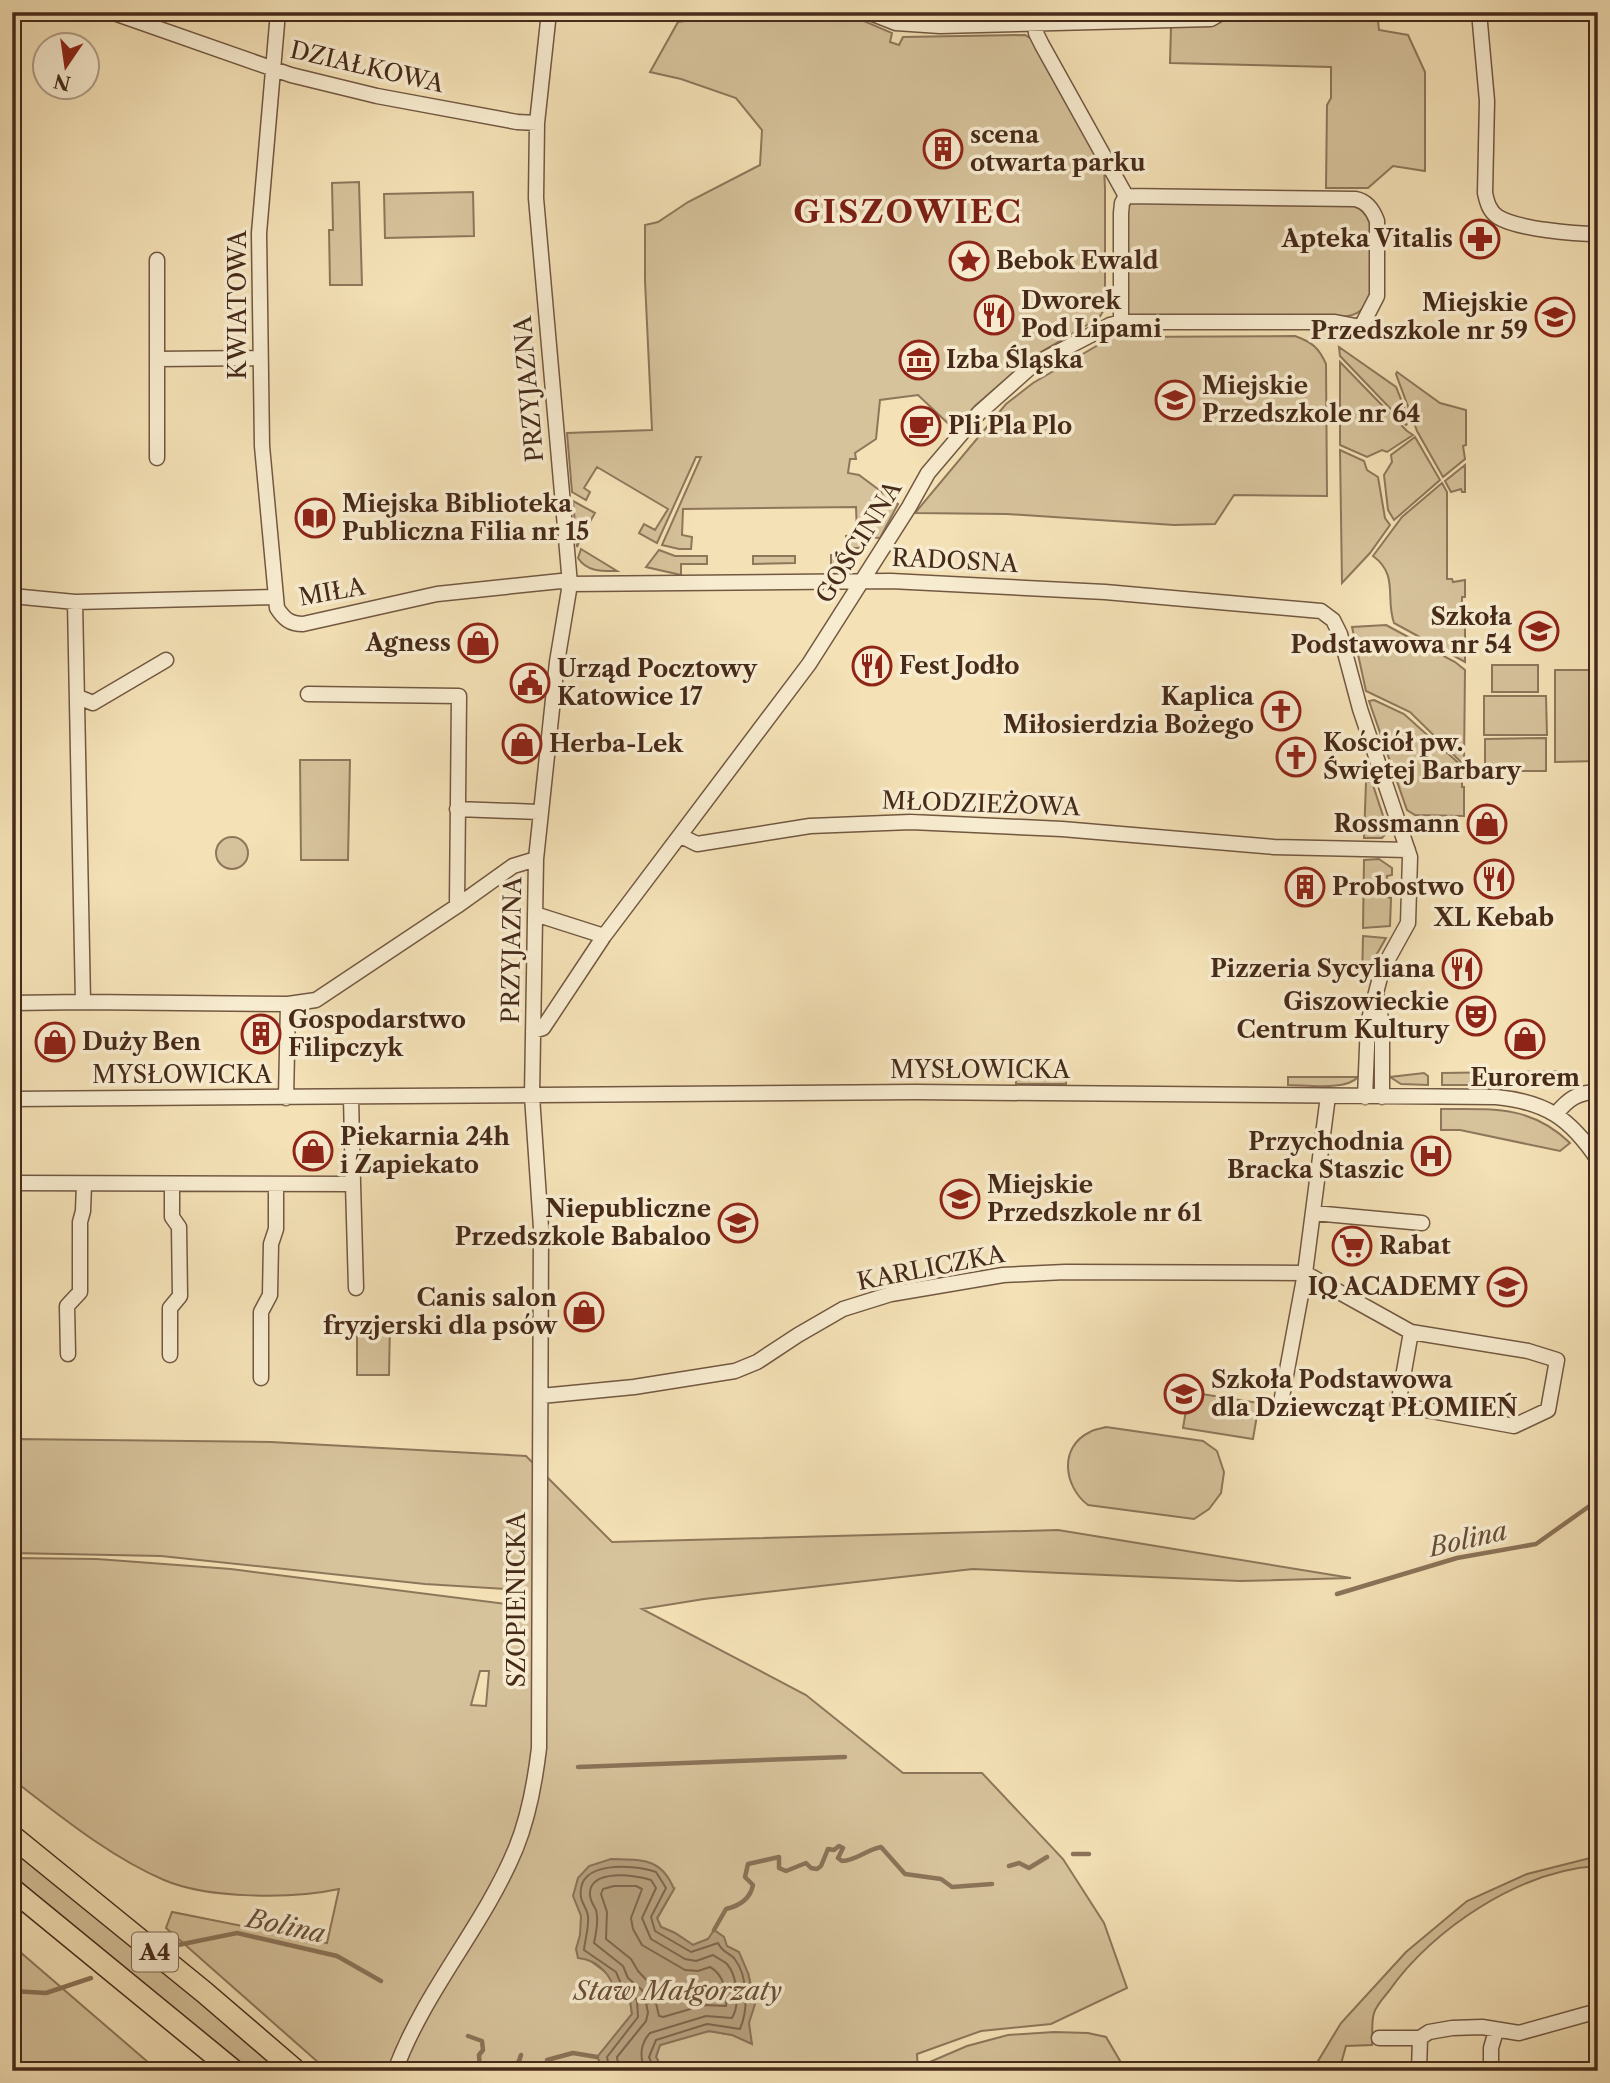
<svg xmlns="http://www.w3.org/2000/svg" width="1610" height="2083" viewBox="0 0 1610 2083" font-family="'Libre Caslon Text',serif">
	<rect width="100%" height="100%" fill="#f4e1b6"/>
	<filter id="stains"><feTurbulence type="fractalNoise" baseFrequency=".00286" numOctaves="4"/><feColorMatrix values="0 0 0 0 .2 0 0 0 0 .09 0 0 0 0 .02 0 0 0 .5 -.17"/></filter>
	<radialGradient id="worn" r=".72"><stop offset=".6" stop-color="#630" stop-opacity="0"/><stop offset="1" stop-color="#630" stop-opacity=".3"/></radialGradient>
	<path fill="#d6c29b" stroke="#8e765a" stroke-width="2" fill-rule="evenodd" d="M745,12H843L892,33L890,42L899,45L903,37L1025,35L1033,40L1104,167L1105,188V308L1099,318L1029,359L975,406L955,430L918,395L880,400L876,439L855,453L856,459H850L848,473L859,475L898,504L880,538L861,537L860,548H846V536L857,535L856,507L683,509L682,535L692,537L691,549H679L662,545L701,457H696L657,543L639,533L644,524L655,530L668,509L597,467L584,488L590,492L586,500L572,492L567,433L652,430L645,281V225L658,222L688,202L760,165L762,130L736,98L681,79L650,72L678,22Z
		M1230,12H1377L1379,30L1408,35L1425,72V171L1393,166L1368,188H1326L1327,105L1331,98V67L1170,63L1171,27Z
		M359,182L362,285H330L329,230H333L332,183Z
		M473,192L474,236L385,238L384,194Z
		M1133,200L1357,203L1372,219C1372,247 1384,311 1348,316L1126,317L1127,209Z
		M1295,336C1312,342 1319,348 1326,364L1327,496L1234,495L1215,524L1174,525L1007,514L915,513L1006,404L1033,383L1112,337Z
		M1339,347L1396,387L1410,422L1406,425L1340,356Z
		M1340,362L1407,431L1413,435L1387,452L1382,450L1367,457L1340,445Z
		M1397,372L1440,403L1466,410V445L1463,446L1465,459L1443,477L1417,431L1396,374Z
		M1415,437L1440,480L1394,520L1388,510L1384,475L1392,462L1391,455Z
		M1340,450L1364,461L1367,470L1378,477L1385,518L1390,525L1370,553L1342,583Z
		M1465,465V492H1462L1461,489L1451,492L1445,481Z
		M1442,483L1447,492V579H1452L1453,582L1465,580V597H1462V604L1465,605V662L1394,623C1385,597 1399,575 1373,556L1402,517Z
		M573,501L595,513L587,527L580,526V540L577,547Z
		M581,549L617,571C602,571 587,572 578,558Z
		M659,550L675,556H707V564H681V575L646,567Z
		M831,555H857V557L847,572L831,571Z
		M753,556H795V563L753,564Z
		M1386,625L1455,662L1465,670L1464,765L1410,712L1366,691L1352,627Z
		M1492,665H1538V692H1492Z
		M1555,670H1598V761L1555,762Z
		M1484,696H1546L1547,735H1484Z
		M1374,700L1404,714L1464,768V779L1462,780V787H1464V816L1415,815L1407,810L1369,701Z
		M1546,738V771H1485V739Z
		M350,760L348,860H301L300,760Z
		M1366,782H1372L1388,831L1382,838H1364Z
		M216 853a16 16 0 1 1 32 0a16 16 0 1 1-32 0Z
		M1379,859L1392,868V875L1387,876V897L1391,898L1390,926L1363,928L1364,860Z
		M1363,936L1386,938L1362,980Z
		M1574,1071L1576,1079L1573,1085H1442V1073Z
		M1424,1073L1428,1076V1085L1401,1084L1390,1077Z
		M1016,1077H1066V1084H1016Z
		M1288,1077H1358C1346,1091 1306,1085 1288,1085Z
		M1441,1109C1492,1109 1531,1105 1570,1143L1560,1151L1460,1130H1441Z
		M357,1323H390L389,1375H357Z
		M1189,1392L1259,1403L1253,1439L1183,1428Z
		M1106,1427L1203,1441L1217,1451L1224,1472L1221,1493L1209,1509L1194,1519L1088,1505C1064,1487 1058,1447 1090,1432C1094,1429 1101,1429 1106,1427Z
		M12,1439L271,1442L526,1456L612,1542L1058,1530L1351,1578L1240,1581L973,1569L704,1599L642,1609L806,1695L903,1773H982L1063,1859L1104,1923L1127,1988L1051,2024L981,2031L917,2054L918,2071H646L662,2068L656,2057L660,2045L709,2031L732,2035L748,2022L755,2003L748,1973L708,1939L693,1945L675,1933L661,1927L657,1919L674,1889L587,1921L588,1959L612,1977L616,1994L621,1992L630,2000L632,2014L598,2057L605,2071H328L166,1928L172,1912L327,1943L339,1889C293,1899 208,1899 164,1880C110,1857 59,1815 12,1779V1558L97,1559L231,1569L521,1606V1590L425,1584L161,1556L12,1553ZM480,1671H489L486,1706L471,1705Z
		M12,1848L285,2071H251L12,1876Z
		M1598,1856V1866C1521,1870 1432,1929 1389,1991C1384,1997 1376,2006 1374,2013C1371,2022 1373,2035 1372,2045L1346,2046L1339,2071H1312L1341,2023L1406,1952L1467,1901L1527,1874Z
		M12,1945L149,2063L159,2071H12Z
		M1054,2032L1088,2033L1106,2037L1126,2071H924L925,2064L967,2046L1008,2035Z"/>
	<path fill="#b9a381" stroke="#8b7358" stroke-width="2" d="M611,1859C641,1860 661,1857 674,1889L657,1918L661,1927L675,1933L693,1945L708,1939L714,1930L724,1937L727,1946L739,1952L748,1973L755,2004L749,2023L752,2044L732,2035L709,2031L660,2045L656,2057L662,2068L643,2071L639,2067L632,2071H605L597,2057L632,2014L630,2000L621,1992L616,1994C611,1975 599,1960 578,1958L576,1949L580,1935L581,1916L573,1896L578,1878L589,1866Z"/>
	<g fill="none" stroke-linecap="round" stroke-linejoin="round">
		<path stroke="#80664e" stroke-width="2" d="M614,1886H636L642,1889L631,1918L633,1929L642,1945L685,1970L698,1971L710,1967C723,1974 728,1992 726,2006L704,2005L663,2017L659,2016L652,1986L638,1971L631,1959L606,1939L607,1912L601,1894L603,1889Z
			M610,2071L607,2057L638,2017L637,2000L621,1984L616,1972L584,1950C585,1939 589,1928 588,1917C588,1910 582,1904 581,1897C576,1859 635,1865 656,1872L666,1888L651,1917L655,1931L691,1952L718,1943C722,1952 728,1952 734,1958C749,1977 748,2010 740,2029L707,2024L656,2040L649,2057L655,2071
			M619,2071L617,2057L646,2021L648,2013L645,1997L642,1990L628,1978L623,1966L594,1943C596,1934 599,1920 596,1910C594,1906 590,1900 590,1895C588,1868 636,1875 651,1880L656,1888L642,1918L651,1939L685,1959L696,1961L713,1955C717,1958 724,1961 727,1964C738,1977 740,2005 732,2018L706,2016L650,2033C640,2044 639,2058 646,2071"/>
		<path stroke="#8b7358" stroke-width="4.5" d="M1337,1594L1457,1558L1536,1544L1598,1500
			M578,1767L845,1757
			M1073,1854H1089
			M1009,1866L1019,1863L1029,1868L1047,1857
			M714,1930L726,1909C739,1906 750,1900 753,1885L745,1877L748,1864L779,1857V1868L786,1871L806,1863L811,1868L817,1869L821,1866L828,1849L834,1850L839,1846L843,1848L838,1858L842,1861C857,1860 866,1850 881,1847L905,1874L941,1879L952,1887L992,1884
			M178,1945L237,1933L337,1956L381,1981
			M12,1991L46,1993L91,1978
			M468,2036L482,2041L483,2050L479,2055L480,2070L513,2068L519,2061L521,2055
			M547,2060L573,2053L597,2057"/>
		<defs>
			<path id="minor" d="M111,12L291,75L377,96L517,122L537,123
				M278,12L259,233L262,446L277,608C284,619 290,624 303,624L437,594L561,581L570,584L891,581L1105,592L1321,611L1333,620L1340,634L1360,709L1410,857L1408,923L1382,970L1368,1023L1365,1097
				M868,12L896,23L940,26L1211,19L1223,12
				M1479,12L1487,101L1485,193C1487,202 1489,211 1498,217C1517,229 1575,234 1598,234
				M1035,23L1036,33L1042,45L1126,196
				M157,359L260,358
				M157,458V260
				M12,596L75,602L276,597
				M308,694L459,696L457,906
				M78,697L93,703L166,660
				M457,809L539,812
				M681,836L697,844L810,826L911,822L1062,829L1274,847L1408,850
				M535,914L604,936
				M1377,997L1382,1024V1097
				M83,1002L288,1004L316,1000L457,906L513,866L536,859
				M12,1003L83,1002L75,602
				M533,1031L543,1028L604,936L809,664L909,507L928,473L979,413L1033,365L1110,325L1121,322H1335L1361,327L1377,296V221C1373,210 1367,201 1355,199L1126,196L1122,203L1121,213V322
				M286,1098L288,1004
				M12,1099L915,1092L1496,1097C1546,1102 1570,1118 1598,1160
				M1556,1114C1568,1099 1578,1092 1598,1092
				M12,1183L353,1184L351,1097
				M353,1184L356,1288
				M1314,1213L1422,1223
				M68,1354L67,1306L80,1292V1222L83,1211L84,1184
				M170,1355V1308L180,1296L179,1227L172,1217V1185
				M261,1378V1312L270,1295L271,1244L276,1229V1185
				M541,1396L634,1387L735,1371L757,1362L798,1335L843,1309L891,1294L1003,1275L1065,1272L1305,1273L1328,1096
				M1282,1397L1305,1273L1411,1332L1528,1351L1557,1360L1548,1410L1514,1426L1398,1405L1411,1332
				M1379,2038H1420
				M395,2071C424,1991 484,1926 516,1848C529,1816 535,1782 539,1748L541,1228L532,1096L536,859L557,662L570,584L536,198L537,123L549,12
				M1419,2071L1420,2038L1429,2032L1452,2028L1482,2027L1519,2033L1598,2011
				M1491,2071V2048L1496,2031"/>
			<path id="highway" d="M12,1836L204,1992L296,2071
				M12,1889L234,2071"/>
		</defs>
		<use href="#minor" stroke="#725841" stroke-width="17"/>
		<use href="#highway" stroke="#462a1a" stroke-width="24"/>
		<use href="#minor" stroke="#f8ecd0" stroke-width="14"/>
		<use href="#highway" stroke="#f4e1b6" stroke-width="21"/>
	</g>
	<defs>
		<symbol id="building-ring" viewBox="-11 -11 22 22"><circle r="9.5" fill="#f8ecd0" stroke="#8f2418" stroke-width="1.5"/><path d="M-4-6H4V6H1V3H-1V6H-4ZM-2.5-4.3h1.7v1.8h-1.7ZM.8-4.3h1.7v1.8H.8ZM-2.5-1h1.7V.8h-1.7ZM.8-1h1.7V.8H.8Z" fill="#8f2418"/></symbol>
		<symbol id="pharmacy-ring" viewBox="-11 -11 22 22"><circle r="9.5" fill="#f8ecd0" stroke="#8f2418" stroke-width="1.5"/><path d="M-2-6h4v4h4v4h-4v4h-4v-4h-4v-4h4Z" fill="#8f2418"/></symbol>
		<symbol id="sight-ring" viewBox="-11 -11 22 22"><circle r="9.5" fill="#f8ecd0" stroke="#8f2418" stroke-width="1.5"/><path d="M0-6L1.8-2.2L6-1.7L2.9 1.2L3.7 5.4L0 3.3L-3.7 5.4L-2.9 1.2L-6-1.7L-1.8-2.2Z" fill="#8f2418"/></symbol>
		<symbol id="restaurant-ring" viewBox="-11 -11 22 22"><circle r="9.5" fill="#f8ecd0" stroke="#8f2418" stroke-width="1.5"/><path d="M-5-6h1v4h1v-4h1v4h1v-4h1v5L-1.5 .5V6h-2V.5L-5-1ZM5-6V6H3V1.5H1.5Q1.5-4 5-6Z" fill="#8f2418"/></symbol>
		<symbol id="school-ring" viewBox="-11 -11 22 22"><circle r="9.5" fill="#f8ecd0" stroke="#8f2418" stroke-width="1.5"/><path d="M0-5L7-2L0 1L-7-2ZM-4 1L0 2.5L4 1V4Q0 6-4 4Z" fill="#8f2418"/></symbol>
		<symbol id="museum-ring" viewBox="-11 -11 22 22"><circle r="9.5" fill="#f8ecd0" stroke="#8f2418" stroke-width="1.5"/><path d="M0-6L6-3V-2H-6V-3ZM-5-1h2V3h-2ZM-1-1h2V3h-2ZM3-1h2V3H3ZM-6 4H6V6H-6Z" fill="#8f2418"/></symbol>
		<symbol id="cafe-ring" viewBox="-11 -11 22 22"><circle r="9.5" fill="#f8ecd0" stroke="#8f2418" stroke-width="1.5"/><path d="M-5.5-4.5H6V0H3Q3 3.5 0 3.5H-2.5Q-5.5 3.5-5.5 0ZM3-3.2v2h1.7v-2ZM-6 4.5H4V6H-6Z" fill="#8f2418"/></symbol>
		<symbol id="library-ring" viewBox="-11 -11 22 22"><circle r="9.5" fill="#f8ecd0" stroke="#8f2418" stroke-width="1.5"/><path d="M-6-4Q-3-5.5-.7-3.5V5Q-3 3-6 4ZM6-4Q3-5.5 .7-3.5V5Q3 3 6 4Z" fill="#8f2418"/></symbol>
		<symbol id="shop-ring" viewBox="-11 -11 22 22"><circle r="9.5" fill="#f8ecd0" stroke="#8f2418" stroke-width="1.5"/><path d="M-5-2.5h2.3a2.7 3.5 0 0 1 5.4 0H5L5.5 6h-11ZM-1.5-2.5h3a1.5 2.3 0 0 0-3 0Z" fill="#8f2418"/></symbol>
		<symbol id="civic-ring" viewBox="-11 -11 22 22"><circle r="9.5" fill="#f8ecd0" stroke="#8f2418" stroke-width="1.5"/><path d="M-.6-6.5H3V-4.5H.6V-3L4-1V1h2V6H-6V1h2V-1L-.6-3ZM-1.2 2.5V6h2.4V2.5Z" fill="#8f2418"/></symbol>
		<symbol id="church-ring" viewBox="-11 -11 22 22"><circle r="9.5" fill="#f8ecd0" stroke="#8f2418" stroke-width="1.5"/><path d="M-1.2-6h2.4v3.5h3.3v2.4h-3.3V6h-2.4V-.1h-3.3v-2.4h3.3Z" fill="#8f2418"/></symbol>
		<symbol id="theatre-ring" viewBox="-11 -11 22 22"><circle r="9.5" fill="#f8ecd0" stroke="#8f2418" stroke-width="1.5"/><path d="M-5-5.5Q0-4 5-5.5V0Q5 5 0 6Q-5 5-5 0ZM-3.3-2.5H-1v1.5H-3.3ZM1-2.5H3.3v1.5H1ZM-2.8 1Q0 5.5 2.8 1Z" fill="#8f2418"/></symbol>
		<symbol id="hospital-ring" viewBox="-11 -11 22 22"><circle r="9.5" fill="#f8ecd0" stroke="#8f2418" stroke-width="1.5"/><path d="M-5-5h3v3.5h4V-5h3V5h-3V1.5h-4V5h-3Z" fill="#8f2418"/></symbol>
		<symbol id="supermarket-ring" viewBox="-11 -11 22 22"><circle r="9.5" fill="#f8ecd0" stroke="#8f2418" stroke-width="1.5"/><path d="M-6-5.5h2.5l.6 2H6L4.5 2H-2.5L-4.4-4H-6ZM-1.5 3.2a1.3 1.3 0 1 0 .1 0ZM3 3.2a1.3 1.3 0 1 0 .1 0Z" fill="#8f2418"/></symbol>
	</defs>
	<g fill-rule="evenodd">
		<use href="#building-ring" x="921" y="127" width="44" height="44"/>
		<use href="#pharmacy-ring" x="1458" y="217" width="44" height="44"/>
		<use href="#sight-ring" x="947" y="239" width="44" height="44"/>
		<use href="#restaurant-ring" x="972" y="293" width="44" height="44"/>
		<use href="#school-ring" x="1533" y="295" width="44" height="44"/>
		<use href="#museum-ring" x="897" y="338" width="44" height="44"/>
		<use href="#school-ring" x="1153" y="378" width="44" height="44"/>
		<use href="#cafe-ring" x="899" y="404" width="44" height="44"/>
		<use href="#library-ring" x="293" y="496" width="44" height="44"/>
		<use href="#school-ring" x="1517" y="609" width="44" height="44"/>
		<use href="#shop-ring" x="456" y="621" width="44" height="44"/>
		<use href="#restaurant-ring" x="850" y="644" width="44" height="44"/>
		<use href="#civic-ring" x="508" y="661" width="44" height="44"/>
		<use href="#church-ring" x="1259" y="689" width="44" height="44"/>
		<use href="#shop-ring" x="500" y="722" width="44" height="44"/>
		<use href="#church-ring" x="1274" y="735" width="44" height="44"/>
		<use href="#shop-ring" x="1465" y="802" width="44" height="44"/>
		<use href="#restaurant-ring" x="1472" y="857" width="44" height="44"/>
		<use href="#building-ring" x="1283" y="865" width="44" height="44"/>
		<use href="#restaurant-ring" x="1440" y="947" width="44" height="44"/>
		<use href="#theatre-ring" x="1454" y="994" width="44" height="44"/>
		<use href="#building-ring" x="239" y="1012" width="44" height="44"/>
		<use href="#shop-ring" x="1503" y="1017" width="44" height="44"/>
		<use href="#shop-ring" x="33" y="1020" width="44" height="44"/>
		<use href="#shop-ring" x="291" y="1129" width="44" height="44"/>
		<use href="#hospital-ring" x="1409" y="1134" width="44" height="44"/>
		<use href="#school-ring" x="938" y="1177" width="44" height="44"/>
		<use href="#school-ring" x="716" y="1201" width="44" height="44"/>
		<use href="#supermarket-ring" x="1330" y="1224" width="44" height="44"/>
		<use href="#school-ring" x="1485" y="1265" width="44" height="44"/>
		<use href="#shop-ring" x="562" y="1290" width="44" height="44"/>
		<use href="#school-ring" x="1162" y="1372" width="44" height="44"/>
	</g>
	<g text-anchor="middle" stroke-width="7" stroke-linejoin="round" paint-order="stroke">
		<rect fill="#f8ecd0" stroke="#7b6451" stroke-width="2" x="132" y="1932.5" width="46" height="39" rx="5"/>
		<g font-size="23" font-weight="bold" fill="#462a1a">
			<text x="155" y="1960">A4</text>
		</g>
		<g font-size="24" fill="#462a1a" stroke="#f8ecd0">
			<text transform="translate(367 67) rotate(13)" y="8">DZIAŁKOWA</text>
			<text transform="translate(238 305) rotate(-90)" y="8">KWIATOWA</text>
			<text transform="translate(529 389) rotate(-95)" y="8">PRZYJAZNA</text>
			<text transform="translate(859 542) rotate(-58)" y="8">GOŚCINNA</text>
			<text transform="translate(955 561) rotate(3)" y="8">RADOSNA</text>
			<text transform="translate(332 592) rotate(-10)" y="8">MIŁA</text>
			<text transform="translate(981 804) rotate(2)" y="8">MŁODZIEŻOWA</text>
			<text transform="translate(512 950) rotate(-89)" y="8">PRZYJAZNA</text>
			<text x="980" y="1078">MYSŁOWICKA</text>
			<text x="182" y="1083">MYSŁOWICKA</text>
			<text transform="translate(931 1268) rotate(-11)" y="8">KARLICZKA</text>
			<text transform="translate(517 1600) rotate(-90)" y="8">SZOPIENICKA</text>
		</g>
		<g font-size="24" font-weight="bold" fill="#462a1a" stroke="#f8ecd0" text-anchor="start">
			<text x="970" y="143">scena<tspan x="970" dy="28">otwarta parku</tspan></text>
			<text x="1453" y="247" text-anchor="end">Apteka Vitalis</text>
			<text x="996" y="269">Bebok Ewald</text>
			<text x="1021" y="309">Dworek<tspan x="1021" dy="28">Pod Lipami</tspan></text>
			<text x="1528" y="311" text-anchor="end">Miejskie<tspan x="1528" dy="28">Przedszkole nr 59</tspan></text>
			<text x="946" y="368">Izba Śląska</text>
			<text x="1202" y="394">Miejskie<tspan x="1202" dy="28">Przedszkole nr 64</tspan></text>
			<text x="948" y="434">Pli Pla Plo</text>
			<text x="342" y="512">Miejska Biblioteka<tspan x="342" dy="28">Publiczna Filia nr 15</tspan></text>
			<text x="1512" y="625" text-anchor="end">Szkoła<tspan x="1512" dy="28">Podstawowa nr 54</tspan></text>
			<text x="451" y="651" text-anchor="end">Agness</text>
			<text x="899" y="674">Fest Jodło</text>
			<text x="557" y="677">Urząd Pocztowy<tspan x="557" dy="28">Katowice 17</tspan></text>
			<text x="1254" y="705" text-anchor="end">Kaplica<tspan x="1254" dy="28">Miłosierdzia Bożego</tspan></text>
			<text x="1323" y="751">Kościół pw.<tspan x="1323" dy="28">Świętej Barbary</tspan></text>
			<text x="549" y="752">Herba-Lek</text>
			<text x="1460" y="832" text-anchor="end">Rossmann</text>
			<text x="1332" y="895">Probostwo</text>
			<text x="1494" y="926" text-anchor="middle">XL Kebab</text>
			<text x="1435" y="977" text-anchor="end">Pizzeria Sycyliana</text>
			<text x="1449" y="1010" text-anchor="end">Giszowieckie<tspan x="1449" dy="28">Centrum Kultury</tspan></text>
			<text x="288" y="1028">Gospodarstwo<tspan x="288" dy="28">Filipczyk</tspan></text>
			<text x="82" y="1050">Duży Ben</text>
			<text x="1525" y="1086" text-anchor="middle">Eurorem</text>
			<text x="340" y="1145">Piekarnia 24h<tspan x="340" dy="28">i Zapiekato</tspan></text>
			<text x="1404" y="1150" text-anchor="end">Przychodnia<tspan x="1404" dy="28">Bracka Staszic</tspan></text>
			<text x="987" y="1193">Miejskie<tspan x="987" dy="28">Przedszkole nr 61</tspan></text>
			<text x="711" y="1217" text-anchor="end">Niepubliczne<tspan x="711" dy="28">Przedszkole Babaloo</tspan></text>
			<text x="1379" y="1254">Rabat</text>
			<text x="1480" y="1295" text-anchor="end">IQ ACADEMY</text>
			<text x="557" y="1306" text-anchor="end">Canis salon<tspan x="557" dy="28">fryzjerski dla psów</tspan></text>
			<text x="1211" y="1388">Szkoła Podstawowa<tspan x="1211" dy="28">dla Dziewcząt PŁOMIEŃ</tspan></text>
		</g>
		<g font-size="26" font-style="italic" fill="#684e39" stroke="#f8ecd0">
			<text transform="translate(1468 1539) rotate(-13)" y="9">Bolina</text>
			<text transform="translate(286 1926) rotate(12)" y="9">Bolina</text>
			<text x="678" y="2000">Staw Małgorzaty</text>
		</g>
		<g font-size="32" font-weight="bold" letter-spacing="2" fill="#7a1f14" stroke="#f8ecd0">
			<text x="908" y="223">GISZOWIEC</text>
		</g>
	</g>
	<rect width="1610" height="2083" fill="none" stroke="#f4e1b6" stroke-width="42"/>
	<rect x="14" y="14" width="1582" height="2055" fill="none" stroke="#462a1a" stroke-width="3.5"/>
	<rect x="21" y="21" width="1568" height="2041" fill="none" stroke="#462a1a" stroke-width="2"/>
	<g transform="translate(66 66) rotate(193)"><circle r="33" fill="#f8ecd0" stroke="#b19e87" stroke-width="2"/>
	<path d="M0-5L12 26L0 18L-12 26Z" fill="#8f2418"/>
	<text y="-10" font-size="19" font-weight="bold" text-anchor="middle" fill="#462a1a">N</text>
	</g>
	<rect width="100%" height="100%" filter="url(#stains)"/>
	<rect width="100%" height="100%" fill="url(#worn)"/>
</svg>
